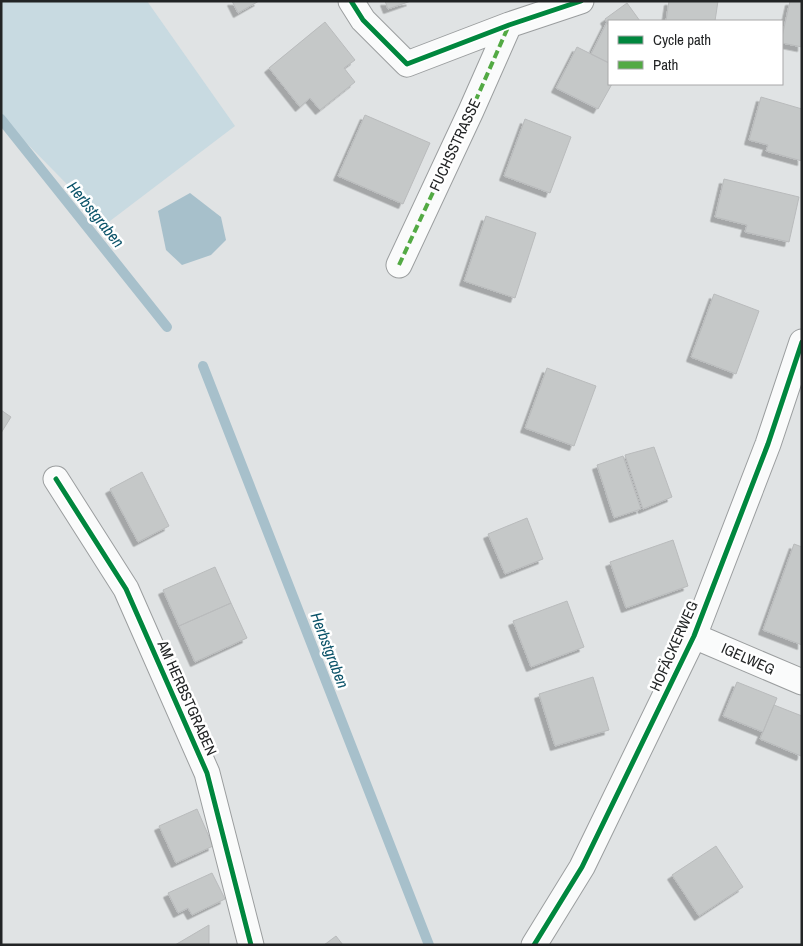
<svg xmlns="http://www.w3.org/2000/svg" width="803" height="946" viewBox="0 0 803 946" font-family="'Archivo Narrow',sans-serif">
	<defs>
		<filter id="shadow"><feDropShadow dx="-4.5" dy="4.5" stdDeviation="0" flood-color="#0004"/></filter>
	</defs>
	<rect width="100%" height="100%" fill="#e0e3e4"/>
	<path fill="#c8dae1" d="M1,1H147L235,126L106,224L1,117Z"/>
	<path fill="#a7c0cb" d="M190,193L221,217L226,240L211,255L182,265L166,250L158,211Z"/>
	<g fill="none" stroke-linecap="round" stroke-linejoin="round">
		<path stroke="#a7c0cb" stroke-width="10" d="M1,119L167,327
			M203,366L429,945"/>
	</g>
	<path fill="#c5c8c8" stroke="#b9bbbc" filter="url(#shadow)" d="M232,1H259L238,13Z
		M385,1H411L388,9Z
		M669,1H718L715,21H666Z
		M790,1H802V47L782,43V37Z
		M627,3L640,21H609V26L605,19Z
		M325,22L355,60L344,68L355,82L320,110L310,98L300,107L269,68Z
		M607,22L609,26V63L591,54Z
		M577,47L609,63V84H612L598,109L556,88Z
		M761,97L802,109V161L766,151L768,145L749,140Z
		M365,115L430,143L403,204L338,176Z
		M525,119L571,137L550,193L504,176Z
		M724,179L799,197L789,242L745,232L747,225L715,217Z
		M486,216L536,233L515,298L464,281Z
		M714,294L759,311L736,374L691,357Z
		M547,368L596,386L574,446L525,428Z
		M1,410L11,417L1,433Z
		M654,447L672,497L643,509L625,455Z
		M623,456L641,509L614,518L597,465Z
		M142,472L169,526L138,542L110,489Z
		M527,518L543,559L505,574L488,534Z
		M673,540L688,586L626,608L610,562Z
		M794,544L802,547V645L763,630Z
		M215,567L231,603L179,626L163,590Z
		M567,601L584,647L531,667L513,621Z
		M231,603L247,638L195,662L179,626Z
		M593,677L609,730L555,746L539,694Z
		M737,682L777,698L763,732L723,716Z
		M774,705L802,716V754L801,756L760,739Z
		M197,809L213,846L176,863L159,826Z
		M716,846L743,887L699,916L672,875Z
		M212,873L225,899L192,915L188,908L178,913L168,893Z
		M209,925V945H175Z
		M336,936L343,945H324Z"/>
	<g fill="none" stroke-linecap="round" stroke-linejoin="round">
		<defs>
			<path id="minor" d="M351,1L363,20L407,64L509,25L581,1
				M399,265L471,111L509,25
				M56,479L126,589L207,773L251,945
				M694,636L802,682
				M534,945L582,867L694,636L768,444L802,342"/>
		</defs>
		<use href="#minor" stroke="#9b9e9f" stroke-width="27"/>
		<use href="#minor" stroke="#fafbfb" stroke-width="25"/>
		<path stroke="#53aa44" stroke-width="4" stroke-dasharray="8 4" stroke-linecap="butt" d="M399,265L471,111L509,25"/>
		<defs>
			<path id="cycleway" d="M351,1L363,20L407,64L509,25L581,1
				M56,479L126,589L207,773L251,945
				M534,945L582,867L694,636L768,444L802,342"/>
		</defs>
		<use href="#cycleway" stroke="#fff" stroke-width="8"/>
		<use href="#cycleway" stroke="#00873e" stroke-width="5"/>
	</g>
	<g text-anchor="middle" stroke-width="5" stroke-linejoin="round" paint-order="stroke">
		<g font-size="15" fill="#222425" stroke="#fff">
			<text transform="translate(455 145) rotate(-65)" y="5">FUCHSSTRASSE</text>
			<text transform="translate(674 646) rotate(-66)" y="5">HOFÄCKERWEG</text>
			<text transform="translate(748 659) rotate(24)" y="5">IGELWEG</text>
			<text transform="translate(187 698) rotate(66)" y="5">AM HERBSTGRABEN</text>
		</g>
		<g font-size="16" font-style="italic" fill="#0b5369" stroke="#fff">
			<text transform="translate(96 214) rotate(51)" y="6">Herbstgraben</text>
			<text transform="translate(330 650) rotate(69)" y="6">Herbstgraben</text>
		</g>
	</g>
	<rect width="803" height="946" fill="none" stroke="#222425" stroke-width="5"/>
	<rect x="608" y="20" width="175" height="65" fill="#ffffff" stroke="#a7a7a8"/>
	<rect x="618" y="36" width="25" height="8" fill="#00873e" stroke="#a7a7a8"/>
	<text x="653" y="45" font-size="15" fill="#222425">Cycle path</text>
	<rect x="618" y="61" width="25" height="8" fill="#53aa44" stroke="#a7a7a8"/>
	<text x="653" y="70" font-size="15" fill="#222425">Path</text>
</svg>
